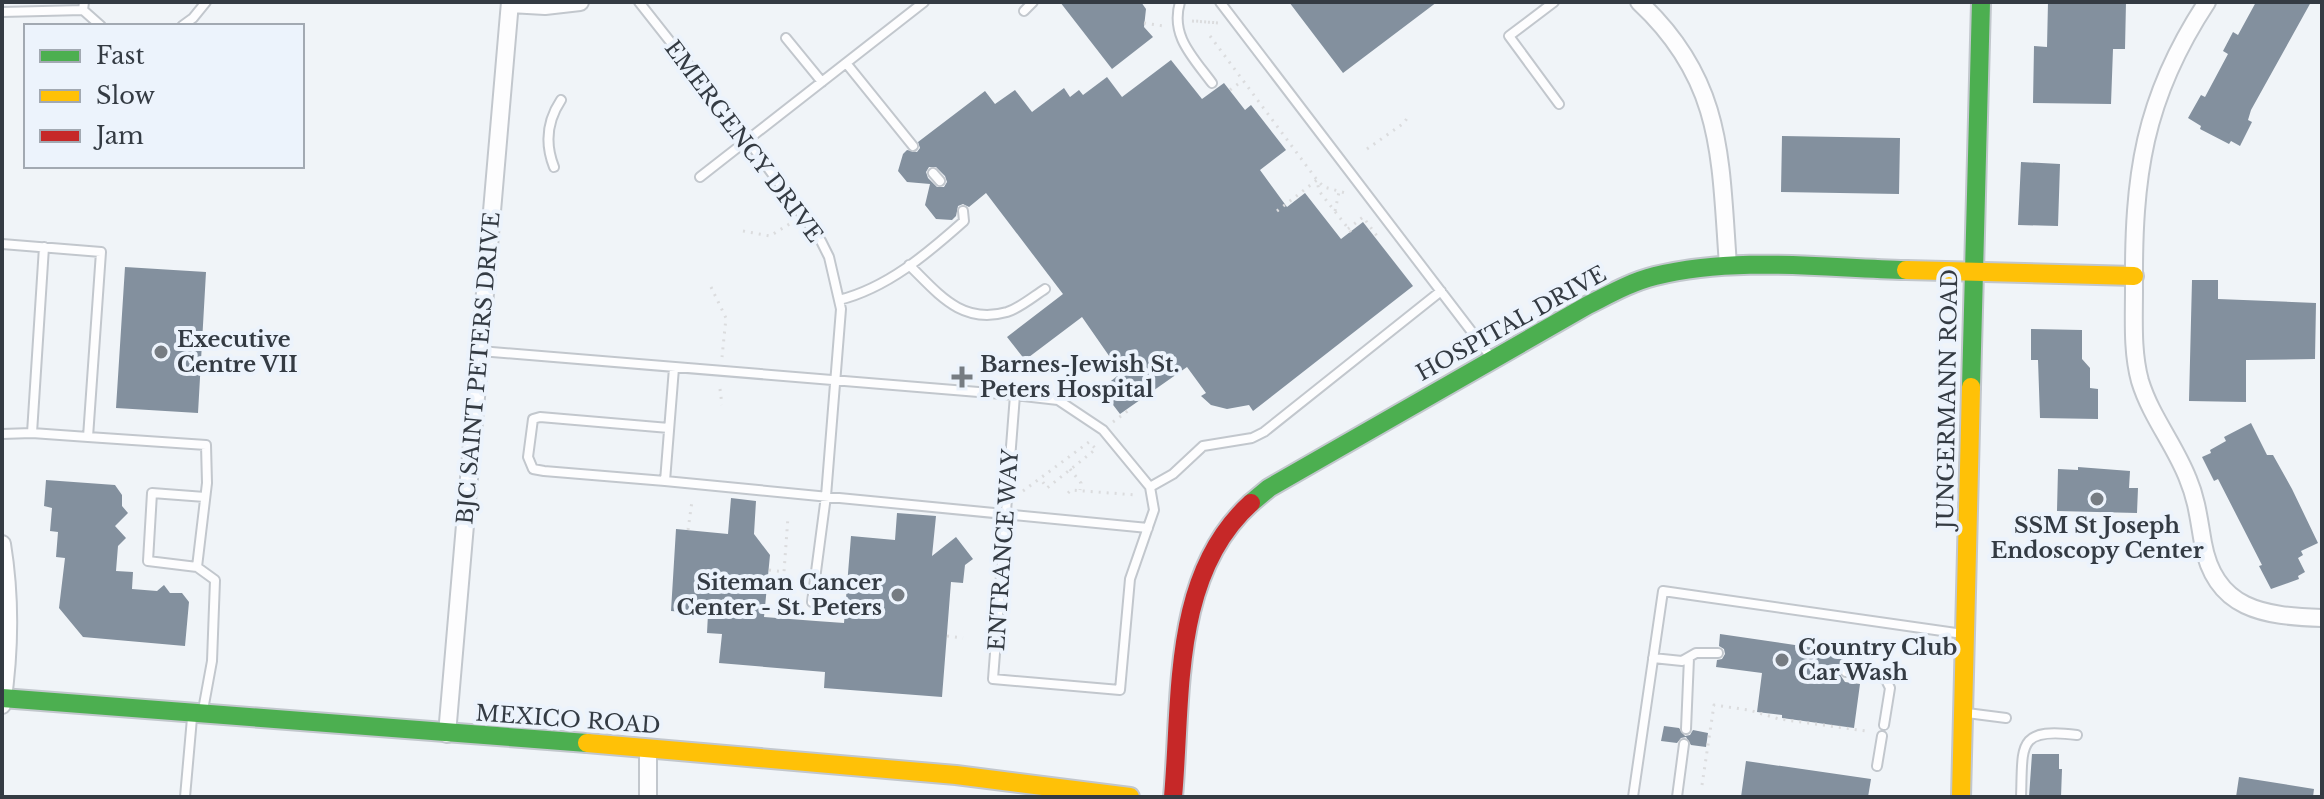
<svg xmlns="http://www.w3.org/2000/svg" width="2324" height="799" viewBox="0 0 2324 799" font-family="'Libre Baskerville',serif">
	<rect width="100%" height="100%" fill="#f0f4f8"/>
	<path fill="#83909e" fill-rule="evenodd" d="M1060,2H1141L1146,9L1144,27L1153,37L1112,69Z
		M1289,2H1437L1343,73Z
		M2048,2H2126L2125,49H2113L2111,104L2033,103L2034,46L2047,47Z
		M2256,2H2311L2251,110L2248,120L2252,122L2240,146L2231,141L2229,144L2200,129L2201,126L2188,118L2201,95L2205,97L2228,54L2223,51L2233,32L2238,35Z
		M1171,60L1202,99L1224,83L1245,110L1251,105L1286,150L1260,170L1287,207L1305,193L1341,239L1363,222L1413,286L1253,411L1249,405L1227,409L1211,405L1201,396L1206,393L1187,367L1120,414L1101,389L1121,373L1082,317L1025,360L1007,337L1063,294L986,193L969,207L963,204L958,206L956,216L952,220L936,219L925,205L930,184L907,182L898,171L903,154L907,150L917,152L920,148L918,142L985,91L995,104L1015,90L1032,112L1064,88L1070,97L1079,90L1083,95L1107,77L1122,97ZM929,167H936L945,176L947,182L944,187H937L928,178L926,172Z
		M1782,136L1900,138L1899,194L1781,192Z
		M2021,162L2060,164L2058,226L2018,225Z
		M125,267L206,272L198,413L116,408Z
		M2192,280H2218V299L2316,303L2315,359L2246,360V402L2189,401Z
		M2031,329L2082,330V359L2090,368V388L2098,389V419L2040,418L2038,360H2031Z
		M2251,423L2267,455H2273L2292,489L2318,543L2301,551L2303,555L2298,558L2305,572L2298,576L2299,579L2271,589L2259,566L2262,565L2218,479L2214,481L2202,457L2211,453L2210,450L2226,441L2224,437Z
		M2078,467L2130,471L2129,488H2138L2137,513L2057,511L2058,469L2078,470Z
		M46,480L115,485L122,495V506L128,513L115,526L126,538L118,546L116,571L133,572L132,589L157,591L164,585L170,593H182L189,602L185,646L83,637L59,608L65,558L56,557L58,532L50,531L52,508L44,506Z
		M731,498L756,501L754,534L770,555L764,617L816,621L844,623L851,536L895,540L897,513L936,516L932,556L956,537L973,559L965,565L963,583L951,582L942,697L824,688L825,672L719,663L722,634L707,633L708,614L671,611L676,529L728,534Z
		M1720,634L1849,653L1847,665L1842,666L1839,673L1845,682L1860,684L1854,728L1782,718V715L1757,712L1762,673L1716,667L1717,660L1722,659L1725,654L1724,649L1719,646Z
		M1664,726L1679,728L1685,736L1690,735L1693,730L1708,733L1706,747L1691,745L1686,737L1681,738L1677,743L1661,741Z
		M2032,754H2059V769H2062L2061,797H2029Z
		M1746,761L1871,779L1868,797H1741Z
		M2239,777L2314,789L2313,797H2236Z"/>
	<g fill="none" stroke-linecap="round" stroke-linejoin="round">
		<defs>
			<path id="lane" d="M84,2L83,10L101,26
				M639,2L747,139L821,241L829,257L841,309L826,496L812,602
				M1180,2C1170,36 1193,57 1212,83
				M1220,2L1491,357
				M1554,2L1509,36L1559,104
				M1024,11L1033,2
				M2,12L83,10
				M182,26L193,18L206,2
				M786,38L822,82
				M846,63L913,146
				M554,167C545,144 547,121 561,100
				M933,173L940,181
				M700,177L924,2
				M2,244L101,252L88,437L206,445L207,483L197,567L215,580L212,661L203,710
				M909,265C938,293 961,325 1007,312C1020,308 1034,296 1045,289
				M839,300C887,288 927,254 964,221L963,211
				M480,351L1015,395L1058,400L1103,430L1150,487L1154,510L1130,579L1120,690L993,679L1015,395
				M674,368L665,481L1148,528
				M32,433L88,437
				M2,434L32,433L44,247
				M665,481L544,471L533,469L528,457L533,419L540,417L669,428
				M1150,487L1173,474L1203,446L1252,438L1264,432L1441,291
				M197,567L148,561L152,493L205,497
				M1653,658L1682,661L1696,653H1718
				M1846,672L1872,673L1886,680L1890,688L1884,725
				M1967,713L2006,718
				M1686,729L1689,658
				M1877,766L1882,736
				M185,797L192,718
				M1633,797L1663,591L1963,634
				M1677,797L1684,744
				M2021,797C2023,746 2016,727 2077,735"/>
			<path id="street" d="M1639,2C1724,81 1720,158 1728,265
				M2207,2C2143,99 2133,177 2134,290C2134,320 2132,352 2140,381C2151,417 2175,445 2188,479C2197,500 2199,521 2203,543C2215,610 2264,616 2322,618
				M510,4L545,6L580,2
				M2,544C11,599 10,650 2,705
				M447,734L510,2
				M648,748V797"/>
			<path id="fast" d="M1971,387L1981,2
				M1251,503L1269,488L1588,305C1610,294 1631,282 1655,276C1736,256 1823,268 1906,270
				M2,698L587,743"/>
			<path id="slow" d="M1906,270L2134,276
				M587,743L956,775L1130,797
				M1961,797L1971,387"/>
			<path id="jam" d="M1173,797C1182,698 1171,575 1251,503"/>
		</defs>
		<use href="#lane" stroke="#c2c7cd" stroke-width="12"/>
		<use href="#street" stroke="#c2c7cd" stroke-width="20"/>
		<use href="#fast" stroke="#c2c7cd" stroke-width="22"/>
		<use href="#slow" stroke="#c2c7cd" stroke-width="22"/>
		<use href="#jam" stroke="#c2c7cd" stroke-width="22"/>
		<path stroke="#dbdcde" stroke-width="3" stroke-dasharray="2 6" stroke-linecap="butt" d="M1192,21L1219,23L1195,21
			M1144,23L1164,26
			M1210,36L1317,180L1324,187L1349,194
			M1230,90L1242,81
			M1367,149L1404,123L1409,115
			M1277,211L1317,180L1319,191L1351,232
			M1335,211L1339,192
			M1348,229L1363,217L1377,236L1375,237
			M743,231L770,236L791,223
			M711,287L726,318L722,357
			M720,389L722,405
			M1113,422L1129,410
			M1070,469L1081,483L1080,490
			M1023,491L1089,442L1096,449L1047,488L1040,478
			M1068,493L1071,490L1136,495
			M688,530L692,501
			M769,570L784,572L788,517
			M947,636L963,638
			M1702,785L1714,705L1749,710L1779,719L1866,731"/>
		<use href="#lane" stroke="#fdfdfe" stroke-width="8"/>
		<use href="#street" stroke="#fdfdfe" stroke-width="16"/>
		<use href="#fast" stroke="#4caf50" stroke-width="18"/>
		<use href="#slow" stroke="#ffc107" stroke-width="18"/>
		<use href="#jam" stroke="#c62828" stroke-width="18"/>
	</g>
	<g fill="#767c82" stroke="#ecf3fc" stroke-width="3">
		<circle cx="161" cy="352" r="8"/>
		<path d="M958 365h8v8h8v8h-8v8h-8v-8h-8v-8h8z"/>
		<circle cx="2097" cy="499" r="8"/>
		<circle cx="898" cy="595" r="8"/>
		<circle cx="1782" cy="660" r="8"/>
	</g>
	<g text-anchor="middle" stroke-width="8" stroke-linejoin="round" paint-order="stroke">
		<g font-size="22" fill="#343b43" stroke="#ecf3fc">
			<text transform="translate(744 141) rotate(53)" y="8">EMERGENCY DRIVE</text>
			<text transform="translate(1511 323) rotate(-29)" y="8">HOSPITAL DRIVE</text>
			<text transform="translate(478 368) rotate(-85)" y="8">BJC SAINT PETERS DRIVE</text>
			<text transform="translate(1947 399) rotate(-89)" y="8">JUNGERMANN ROAD</text>
			<text transform="translate(1003 550) rotate(-86)" y="8">ENTRANCE WAY</text>
			<text transform="translate(568 719) rotate(4)" y="8">MEXICO ROAD</text>
		</g>
		<g font-size="22" font-weight="bold" fill="#343b43" stroke="#ecf3fc" text-anchor="start">
			<text x="177" y="347">Executive<tspan x="177" dy="25">Centre VII</tspan></text>
			<text x="980" y="372">Barnes-Jewish St.<tspan x="980" dy="25">Peters Hospital</tspan></text>
			<text x="2097" y="533" text-anchor="middle">SSM St Joseph<tspan x="2097" dy="25">Endoscopy Center</tspan></text>
			<text x="882" y="590" text-anchor="end">Siteman Cancer<tspan x="882" dy="25">Center - St. Peters</tspan></text>
			<text x="1798" y="655">Country Club<tspan x="1798" dy="25">Car Wash</tspan></text>
		</g>
	</g>
	<rect width="2324" height="799" fill="none" stroke="#343b43" stroke-width="8"/>
	<rect x="24" y="24" width="280" height="144" fill="#ecf3fc" stroke="#a2a9b2" stroke-width="2"/>
	<rect x="40" y="50" width="40" height="12" fill="#4caf50" stroke="#a2a9b2" stroke-width="2"/>
	<text x="96" y="64" font-size="24" fill="#343b43">Fast</text>
	<rect x="40" y="90" width="40" height="12" fill="#ffc107" stroke="#a2a9b2" stroke-width="2"/>
	<text x="96" y="104" font-size="24" fill="#343b43">Slow</text>
	<rect x="40" y="130" width="40" height="12" fill="#c62828" stroke="#a2a9b2" stroke-width="2"/>
	<text x="96" y="144" font-size="24" fill="#343b43">Jam</text>
</svg>
